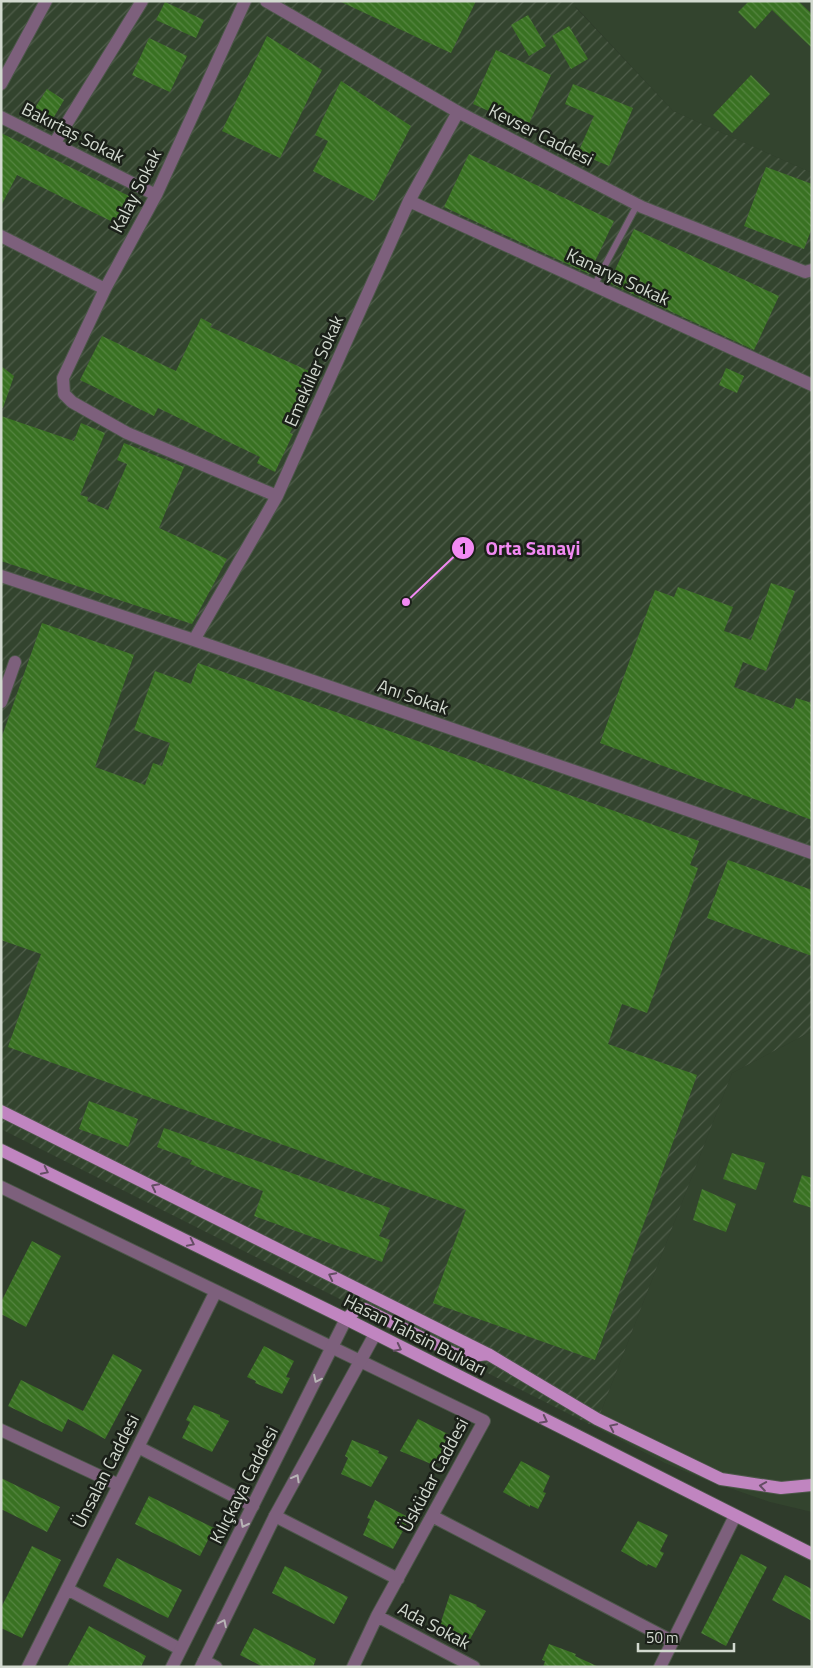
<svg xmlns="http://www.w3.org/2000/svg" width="813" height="1668" viewBox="0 0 813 1668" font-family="'Titillium Web',sans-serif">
	<defs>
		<pattern id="industrial-furrows" width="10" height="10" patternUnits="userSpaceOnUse" patternTransform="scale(1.25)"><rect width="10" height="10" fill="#33442e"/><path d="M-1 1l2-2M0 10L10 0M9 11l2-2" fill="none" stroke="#505e4b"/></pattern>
		<pattern id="building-back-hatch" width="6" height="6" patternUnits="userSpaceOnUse" patternTransform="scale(1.25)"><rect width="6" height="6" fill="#397122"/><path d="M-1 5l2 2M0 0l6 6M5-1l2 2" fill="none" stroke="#558541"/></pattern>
	</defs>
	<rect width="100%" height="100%" fill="#2f3b2b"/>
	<path fill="#33442e" d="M581,1H812V173L673,111L575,6Z
		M812,1031V1512L770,1502L701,1478L665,1463L595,1427L732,1073Z"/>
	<path fill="url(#industrial-furrows)" d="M1,1H581L575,7L673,111L812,173V1031L732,1073L595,1427L1,1129Z"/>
	<path fill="url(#building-back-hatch)" d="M339,1H476L451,53Z
		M749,1H798L812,14V48L772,10L755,29L738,12Z
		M165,2L204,20L196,38L156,20Z
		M528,15L546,46L529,56L511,25Z
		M569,26L588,59L571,69L552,36Z
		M267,36L322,70L280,158L222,131Z
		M149,38L187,56L170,92L132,75Z
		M496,50L551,75L527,128L473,104Z
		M751,75L770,94L732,133L713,115Z
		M341,81L411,126L374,201L313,171L328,141L315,135Z
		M573,84L633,108L609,166L578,153L594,116L565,104Z
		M47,89L64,100L51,122L33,111Z
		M1,133L131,197L117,224L17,175L1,206Z
		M469,154L614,221L589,274L444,207Z
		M766,167L812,184V228L804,249L744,226Z
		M634,229L779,296L754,350L609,283Z
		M201,318L212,324L210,327L309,371L308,374L311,375L306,387L311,389L290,433L293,434L275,472L257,463L260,457L158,408L154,416L80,380L102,336L176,371Z
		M1,366L14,376L3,408L1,407Z
		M726,368L744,376L737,393L719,385Z
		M1,416L74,441L81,423L105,433L80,495L88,497L87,501L108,510L127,464L117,460L124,443L184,467L159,528L227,559L192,624L1,561Z
		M771,583L795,591L766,671L743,662L734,687L793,709L796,698L812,703V820L600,743L655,590L674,597L678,587L733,607L724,631L751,640Z
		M42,623L134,655L95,767L145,785L153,763L162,766L170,743L134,730L155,671L191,684L198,663L699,841L690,865L698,868L647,1013L622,1004L608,1044L697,1075L595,1360L433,1303L466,1210L8,1047L41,954L1,940V739Z
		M728,860L812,890V956L707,918Z
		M89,1101L138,1119L128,1147L79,1129Z
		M164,1128L390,1208L379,1236L390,1240L382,1262L254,1216L263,1191L190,1164L192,1160L157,1147Z
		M732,1153L765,1163L756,1190L723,1179Z
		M802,1175L812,1178V1208L793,1202Z
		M702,1189L736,1204L726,1232L693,1220Z
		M32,1241L61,1256L26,1327L1,1314V1302Z
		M264,1346L294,1361L286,1377L290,1378L282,1394L255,1383L256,1381L247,1377Z
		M113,1354L142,1370L105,1439L68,1419L62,1432L8,1406L21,1380L83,1411Z
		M194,1405L220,1415V1417L229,1421L212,1452L182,1438L190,1422L186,1420Z
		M418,1419L448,1434L436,1466L400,1451Z
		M352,1440L379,1451L378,1453L388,1457L371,1487L341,1474L348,1458L345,1456Z
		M521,1461L550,1476L543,1492L546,1493L538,1509L530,1505V1507L503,1492Z
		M1,1478L60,1507L47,1532L1,1509Z
		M149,1496L214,1528L200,1556L135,1524Z
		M375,1500L410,1518L393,1549L363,1535L370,1519L367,1518Z
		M638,1521L668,1535L660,1551L664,1553L656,1568L648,1564L647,1566L621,1551Z
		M32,1546L61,1560L22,1638L1,1628V1608Z
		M741,1554L767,1567L726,1646L701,1633Z
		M117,1558L182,1590L168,1618L103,1586Z
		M285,1566L348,1597L334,1624L272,1593Z
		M785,1575L812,1589V1621L772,1600Z
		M450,1594L477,1605L476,1606L486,1611L469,1641L439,1628Z
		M89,1626L146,1656L141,1667H67Z
		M254,1628L316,1659L313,1667H263L240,1655Z
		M549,1644L576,1654L575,1656L599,1667H543L545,1661L542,1660Z"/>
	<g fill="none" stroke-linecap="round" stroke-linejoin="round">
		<defs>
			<path id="service" d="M594,286L637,205"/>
			<path id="minor" d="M245,1L156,195L105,289L63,378L64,394L72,402L127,433L277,496
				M266,1L458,112L642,207L805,272L812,270
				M1,84L46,1
				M1,117L156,195
				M54,144L142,1
				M409,201L812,385
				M1,236L105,289
				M1,576L194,640L812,853
				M194,640L277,496L409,201L458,112
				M1,702L15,662
				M1,1187L484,1421L377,1616L353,1667
				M1,1430L119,1485
				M138,1447L253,1506
				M275,1516L398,1579
				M432,1516L672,1641
				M67,1589L180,1649
				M377,1616L474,1667
				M204,1661L216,1667
				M28,1667L216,1291
				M660,1667L735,1516"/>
			<path id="tertiary" d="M172,1667L346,1319
				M201,1667L275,1516L374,1336"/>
			<path id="primary" d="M1,1111L488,1354L597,1419L721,1479L781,1488L812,1485
				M1,1150L346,1319L812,1554
				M346,1319L356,1310L365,1309L455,1354L472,1356L488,1354"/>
		</defs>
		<use href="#service" stroke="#4c5749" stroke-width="8"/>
		<use href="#minor" stroke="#4c5749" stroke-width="14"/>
		<use href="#tertiary" stroke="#4c5749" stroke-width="14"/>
		<use href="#primary" stroke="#4c5749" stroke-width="14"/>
		<use href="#service" stroke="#7d607c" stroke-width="6"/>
		<use href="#minor" stroke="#7d607c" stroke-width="12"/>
		<use href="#tertiary" stroke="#7d607c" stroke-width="12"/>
		<use href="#primary" stroke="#c085c0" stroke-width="12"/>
	</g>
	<defs><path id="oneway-chevron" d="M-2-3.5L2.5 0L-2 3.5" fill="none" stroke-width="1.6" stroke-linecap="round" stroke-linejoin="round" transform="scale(1.25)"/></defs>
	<g stroke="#654d64">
		<use href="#oneway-chevron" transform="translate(45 1171) rotate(26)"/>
		<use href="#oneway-chevron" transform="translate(155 1187) rotate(-153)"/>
		<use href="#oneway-chevron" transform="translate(191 1243) rotate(26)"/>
		<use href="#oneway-chevron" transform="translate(332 1276) rotate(-153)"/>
		<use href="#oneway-chevron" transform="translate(398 1348) rotate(27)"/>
		<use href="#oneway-chevron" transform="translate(544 1420) rotate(27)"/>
		<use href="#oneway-chevron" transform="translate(613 1427) rotate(-154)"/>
		<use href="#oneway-chevron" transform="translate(763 1486) rotate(-171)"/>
	</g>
	<g stroke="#b8b5b6">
		<use href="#oneway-chevron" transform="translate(317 1379) rotate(116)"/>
		<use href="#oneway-chevron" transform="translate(296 1478) rotate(-61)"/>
		<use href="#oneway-chevron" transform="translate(244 1524) rotate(117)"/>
		<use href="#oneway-chevron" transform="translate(223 1623) rotate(-64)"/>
	</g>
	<g text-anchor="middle" stroke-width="5" stroke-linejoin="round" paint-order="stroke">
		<g font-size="18" fill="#d2d9cf" stroke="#1b2019">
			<text transform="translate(73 133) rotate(27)" y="6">Bakırtaş Sokak</text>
			<text transform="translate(541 135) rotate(27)" y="6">Kevser Caddesi</text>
			<text transform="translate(136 191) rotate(-63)" y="6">Kalay Sokak</text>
			<text transform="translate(618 277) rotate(25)" y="6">Kanarya Sokak</text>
			<text transform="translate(314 371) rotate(-66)" y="6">Emekliler Sokak</text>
			<text transform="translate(413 697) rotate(19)" y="6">Anı Sokak</text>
			<text transform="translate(415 1335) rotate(27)" y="6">Hasan Tahsin Bulvarı</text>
			<text transform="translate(106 1471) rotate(-63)" y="6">Ünsalan Caddesi</text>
			<text transform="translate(434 1475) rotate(-62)" y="6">Üsküdar Caddesi</text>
			<text transform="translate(244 1485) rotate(-63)" y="6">Kılıçkaya Caddesi</text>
			<text transform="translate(434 1626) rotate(28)" y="6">Ada Sokak</text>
		</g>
	</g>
	<path fill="none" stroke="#f28af3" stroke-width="2" d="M406 602L463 548"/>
	<g fill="#f28af3" stroke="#1b2019" stroke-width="2">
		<circle cx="406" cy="602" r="5"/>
		<circle cx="463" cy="548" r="12"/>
	</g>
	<g font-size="15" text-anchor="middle" font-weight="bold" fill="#111">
		<text x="463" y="554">1</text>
	</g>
	<g font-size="19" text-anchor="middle" font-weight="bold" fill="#f28af3" stroke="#1b2019" stroke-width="5" stroke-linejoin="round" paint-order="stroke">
		<text x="533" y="555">Orta Sanayi</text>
	</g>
	<rect width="813" height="1668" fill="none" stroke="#d2d9cf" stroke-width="5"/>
	<path d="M638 1643v8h96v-8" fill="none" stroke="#d2d9cf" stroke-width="2.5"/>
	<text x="646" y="1643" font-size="15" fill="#d2d9cf" stroke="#1b2019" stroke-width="4" paint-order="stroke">50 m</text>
</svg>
